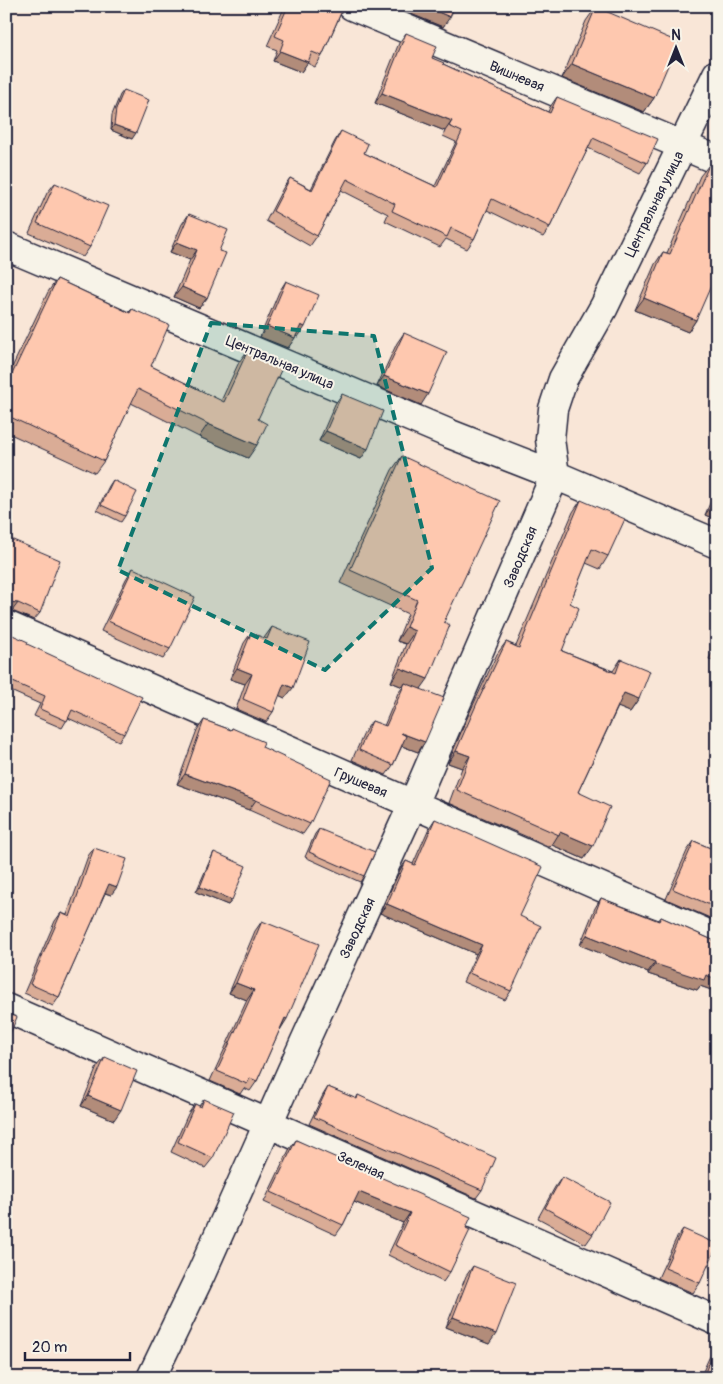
<svg xmlns="http://www.w3.org/2000/svg" width="723" height="1384" viewBox="0 0 723 1384" font-family="Pangolin,sans-serif">
	<rect width="100%" height="100%" fill="#f9e6d7"/>
	<filter id="ink" filterUnits="userSpaceOnUse"><feTurbulence type="fractalNoise" baseFrequency=".02" numOctaves="2"/><feDisplacementMap in="SourceGraphic" scale="10" xChannelSelector="R" yChannelSelector="G"/><feConvolveMatrix kernelMatrix="1 2 1 2 8 2 1 2 1" color-interpolation-filters="sRGB"/></filter>
	<g filter="url(#ink)">
		<g fill="none" stroke-linecap="round" stroke-linejoin="round">
			<defs>
				<path id="street" d="M352,6L717,160
					M6,246L450,434L555,475L717,544
					M555,475L550,439L553,409L563,379L604,307L717,74
					M6,625L717,938
					M6,1008L717,1321
					M151,1378L201,1274L304,1043L413,804L555,475"/>
			</defs>
			<use href="#street" stroke="#22223b" stroke-width="31"/>
			<use href="#street" stroke="#f7f3e8" stroke-width="28"/>
		</g>
		<path fill="#daac96" stroke="#22223b" d="M285,6H344L322,56L315,67L307,63L301,72L273,61L277,50L267,46Z
			M406,6H455L443,27L411,14L412,10Z
			M596,7L654,98L644,112L562,78L586,21Z
			M406,33L432,58L443,64L548,112L550,107L557,97L647,163L640,173L588,148L550,227L543,237L487,210L474,239L467,249L446,239L440,247L385,221L388,214L341,190L317,236L310,246L266,221L283,188L290,178L311,189L335,141L341,131L364,153L435,186L456,142L443,136L445,131L375,103L399,43Z
			M124,90L132,139L111,130L112,115L120,95Z
			M709,165L696,320L688,332L635,310L655,264L663,252L667,253L700,176Z
			M55,183L90,247L83,257L29,233L47,193Z
			M189,214L219,251L207,298L199,308L174,297L190,260L170,252L182,224Z
			M57,279L129,312L132,309L151,366L221,401L239,362L248,350L258,419L248,458L199,437L131,403L104,461L95,473L6,432V380L48,292Z
			M286,281L298,337L296,336L288,348L260,337L279,292Z
			M404,333L421,405L377,386L397,343Z
			M717,341V357L712,355Z
			M342,394L361,459L319,441L335,404Z
			M402,456L444,622L421,689L418,752L402,746L393,765L386,775L352,760L365,731L372,721L384,726L398,693L403,687L391,682L406,644L397,641L408,614L340,583L392,470Z
			M113,480L125,516L121,522L97,510L109,486Z
			M717,486V520L705,515Z
			M581,500L608,556L600,569L586,563L570,603L562,651L613,671L621,659L639,699L630,712L618,707L578,792L584,859L552,845L550,847L449,803L462,768L448,763L468,716L497,654L506,642L516,646L573,512Z
			M6,537L40,613L34,620L12,611Z
			M133,568L170,649L163,659L101,631L126,579Z
			M272,627L285,698L279,695L273,712L266,722L236,709L245,684L230,679L244,643L251,633L264,638Z
			M6,632L27,644L124,734L119,741L68,718L62,728L34,716L40,704L6,689Z
			M717,643V663L709,659Z
			M204,720L231,730L232,728L262,747L310,824L303,834L249,810L177,784L197,730Z
			M435,819L520,916L511,991L505,1000L463,982L476,954L380,913L400,870L406,861L413,864L429,828Z
			M319,829L364,876L360,882L305,857L315,834Z
			M694,841L717,851V921L666,899L687,851Z
			M94,848L111,895L105,893L59,997L53,1006L24,993L55,921L61,913L67,915L88,856Z
			M214,852L232,900L228,905L196,892L211,858Z
			M601,898L659,920L661,917L717,942V992L700,986L697,990L648,974V972L580,945L595,908Z
			M262,921L280,1029L257,1081L250,1091L244,1088L240,1094L210,1081L247,1000L229,993L255,931Z
			M105,1057L114,1120L81,1106L97,1067Z
			M328,1087L356,1099L358,1095L482,1190L476,1198L309,1124L323,1095Z
			M204,1099L213,1158L205,1168L171,1152L188,1114L195,1104L199,1106Z
			M296,1140L466,1228L450,1272L443,1282L388,1255L403,1223L354,1202L343,1225L336,1235L264,1202L289,1150Z
			M562,1177L593,1234L586,1244L538,1218L555,1187Z
			M683,1229L700,1283L693,1293L658,1278L676,1239Z
			M473,1266L489,1344L446,1327L466,1276Z
			M715,1349L717,1378H700L709,1358Z"/>
		<path fill="#b28c7a" stroke="#22223b" d="M416,6H424L450,17L443,27L411,14Z
			M280,51L308,62L301,72L273,61Z
			M572,64L654,98L644,112L562,78Z
			M382,93L452,121L445,131L375,103Z
			M114,125L136,133L132,139L111,130Z
			M177,242L197,250L190,260L170,252Z
			M182,287L207,298L199,308L174,297Z
			M644,298L696,320L688,332L635,310Z
			M301,325L305,327L298,337L294,335Z
			M267,326L295,338L288,348L260,337Z
			M717,347V357L712,355Z
			M384,376L428,394L421,405L377,386Z
			M208,424L257,445L248,458L199,437Z
			M326,431L368,449L361,459L319,441Z
			M712,505L717,507V520L705,515Z
			M9,602L18,603L12,611L6,610V603Z
			M406,627L415,631L406,644L397,641Z
			M237,668L252,674L245,684L230,679Z
			M400,668L428,679L418,693L405,683L403,687L391,682Z
			M284,684L293,688L285,698L276,694Z
			M624,693L639,699L630,712L615,706Z
			M401,733L425,742L418,752L394,743Z
			M456,751L470,756L462,768L448,763Z
			M185,774L256,800L249,810L177,784Z
			M560,832L593,846L584,859L552,845Z
			M109,884L117,887L111,895L103,892Z
			M200,887L232,900L228,905L196,892Z
			M387,904L482,945L476,954L380,913Z
			M587,935L655,962L648,972L580,945Z
			M655,964L706,975L717,979V992L700,986L697,990L648,974Z
			M236,983L254,990L247,1000L229,993Z
			M285,1018L287,1019L280,1030Z
			M88,1096L121,1110L114,1120L81,1106Z
			M359,1192L410,1213L403,1223L352,1201Z
			M453,1317L496,1334L489,1344L446,1327Z"/>
		<path fill="#fec8af" stroke="#22223b" d="M288,6H344L322,56L312,52L308,62L280,51L284,40L275,36Z
			M424,6H455L450,17Z
			M596,7L678,42L654,98L572,64Z
			M406,33L437,46L432,58L444,63L443,64L550,113L557,97L658,139L647,163L593,138L550,227L492,199L474,239L451,228L447,237L392,211L395,204L347,179L317,236L273,211L290,178L312,190L341,131L368,144L364,153L437,187L462,132L449,126L452,121L382,93Z
			M124,90L149,100L136,133L114,125L116,109Z
			M709,165L717,168V272L696,320L644,298L663,252L670,254Z
			M55,183L108,206L90,247L37,223Z
			M189,214L228,230L219,251L226,253L207,298L182,287L197,250L177,242Z
			M57,279L130,313L132,309L169,325L151,366L224,402L248,350L284,364L258,419L267,424L257,445L208,424L138,389L104,461L6,415V387Z
			M286,281L319,295L305,327L301,325L295,338L267,326Z
			M404,333L447,352L428,394L384,376Z
			M342,394L383,411L368,449L326,431Z
			M402,456L500,501L444,622L450,625L428,679L400,668L415,631L406,627L417,600L350,570Z
			M113,480L137,492L125,516L101,505Z
			M717,493V507L712,505Z
			M581,500L625,519L608,556L592,549L570,603L579,608L562,651L616,673L621,659L650,671L639,699L624,693L578,792L610,807L593,846L560,832L559,835L457,790L470,756L456,751L477,703L506,642L519,648Z
			M6,537L60,560L40,613L18,603L9,602L6,603Z
			M133,568L195,597L170,649L108,621Z
			M272,627L310,642L293,688L284,684L273,712L243,699L252,674L237,668L251,633L267,639Z
			M6,632L28,642L27,644L142,697L124,734L72,710L67,721L40,709L45,696L6,679Z
			M405,683L444,698L425,742L401,733L406,736L393,765L359,750L372,721L386,726Z
			M204,720L231,730L232,728L264,742L262,747L331,779L310,824L256,800L185,774Z
			M435,819L543,867L520,916L541,926L511,991L469,973L482,945L387,904L406,861L415,865Z
			M319,829L375,852L364,876L309,852Z
			M694,841L717,851V908L673,889Z
			M94,848L127,859L117,887L109,884L59,997L30,984L61,913L70,917Z
			M214,852L246,866L232,900L200,887Z
			M601,898L659,921L661,917L717,942V979L706,975L704,980L655,964V962L587,935Z
			M262,921L319,944L287,1019L285,1018L257,1081L250,1078L247,1084L217,1071L254,990L236,983Z
			M6,1013L17,1017L6,1044Z
			M105,1057L137,1071L121,1110L88,1096Z
			M328,1087L357,1099L358,1095L496,1158L482,1190L314,1117Z
			M204,1099L234,1112L213,1158L178,1142L195,1104L201,1107Z
			M296,1140L471,1217L466,1228L470,1230L450,1272L395,1245L410,1213L359,1192L343,1225L271,1192Z
			M562,1177L610,1202L593,1234L545,1208Z
			M683,1229L717,1244V1246L700,1283L665,1268Z
			M473,1266L516,1283L496,1334L453,1317Z
			M715,1349L717,1350V1378H706L703,1377Z"/>
	</g>
	<path fill="#0f766e" fill-opacity="0.2" stroke="#0f766e" stroke-width="4" stroke-dasharray="10 6" stroke-linejoin="round" d="M211,323L374,336L432,568L325,670L118,570Z"/>
	<g text-anchor="middle" stroke-width="4" stroke-linejoin="round" paint-order="stroke">
		<g font-size="14" fill="#22223b" stroke="#f7f3e8">
			<text transform="translate(517 76) rotate(23)" y="5">Вишневая</text>
			<text transform="translate(654 204) rotate(-64)" y="5">Центральная улица</text>
			<text transform="translate(280 362) rotate(23)" y="5">Центральная улица</text>
			<text transform="translate(520 557) rotate(-67)" y="5">Заводская</text>
			<text transform="translate(361 782) rotate(23)" y="5">Грушевая</text>
			<text transform="translate(357 928) rotate(-65)" y="5">Заводская</text>
			<text transform="translate(361 1165) rotate(24)" y="5">Зеленая</text>
		</g>
	</g>
	<rect width="723" height="1384" fill="none" stroke="#f7f3e8" stroke-width="25"/>
	<rect x="12" y="12" width="698" height="1359" fill="none" stroke="#22223b" stroke-width="2" filter="url(#ink)"/>
	<g transform="translate(676 48)" stroke="#f7f3e8" stroke-width="4" paint-order="stroke">
	<path d="M0-4L9 19L0 12L-9 19Z" fill="#22223b"/>
	<text y="-8" font-size="14" font-weight="bold" text-anchor="middle" fill="#22223b">N</text>
	</g>
	<path d="M25 1352v8h105v-8" fill="none" stroke="#22223b" stroke-width="2.5"/>
	<text x="32" y="1352" font-size="15" fill="#22223b" stroke="#f7f3e8" stroke-width="4" paint-order="stroke">20 m</text>
</svg>
